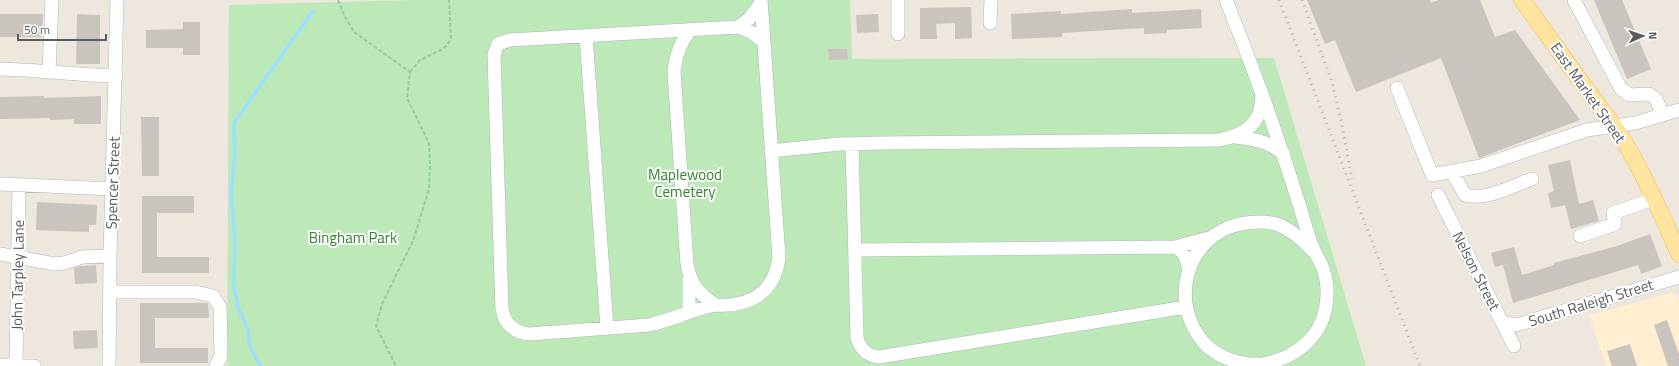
<svg xmlns="http://www.w3.org/2000/svg" width="1679" height="366" viewBox="0 0 1679 366" font-family="'Titillium Web',sans-serif">
	<rect width="100%" height="100%" fill="#ede7de"/>
	<path fill="#ffeed0" d="M1671,293L1677,295L1679,302V366H1606L1589,315Z"/>
	<path fill="#bde8b7" d="M415,0H850L852,59L1274,58L1366,366H227L229,5Z"/>
	<g fill="none" stroke-linecap="round" stroke-linejoin="round">
		<path stroke="#9be0ff" stroke-width="3.5" d="M261,366L250,347L248,330L239,309L234,289L235,240L231,191L235,154L234,123L313,11"/>
	</g>
	<path fill="#c9c4bd" d="M1307,0H1430L1431,3L1439,0H1480L1495,37L1515,30L1580,120L1479,158L1441,58L1356,92L1335,40L1325,44Z
		M1594,0H1622L1651,69L1627,79Z
		M971,7L972,38L955,39V23L936,24L937,39H920V8Z
		M1132,9V13L1201,9L1202,28L1167,30V33L1144,34V28L1095,31L1062,33V37L1012,39L1011,14L1061,11V14Z
		M0,14H43L42,37H0Z
		M77,14L100,15V64H76Z
		M878,14L879,32L857,33L856,15Z
		M183,22H200V55H183V48H146V30L183,29Z
		M828,49H847L848,59L829,60Z
		M44,96V98L101,96V124H74V119L50,120V118L0,119V97Z
		M141,117H159V176H142Z
		M1570,160L1579,204L1593,200L1599,221L1571,229L1565,205L1551,208L1548,193L1554,191L1548,165Z
		M142,196H194V213H157V257H209V273H142Z
		M37,202L97,205L96,225H89V232L36,230Z
		M1650,234L1662,266L1641,274L1638,265L1513,303L1503,265L1495,267L1491,253L1514,247L1522,275L1554,265V263L1617,246Z
		M96,265L97,283L75,284L74,268L80,266Z
		M140,303H208L209,318H155V348H208V363H140Z
		M1667,320L1679,354V366H1668L1654,325Z
		M97,330L98,348L74,349L73,331Z
		M1630,344L1637,366H1612L1607,351Z"/>
	<g fill="none" stroke-linecap="round" stroke-linejoin="round">
		<defs>
			<path id="minor" d="M1226,0C1258,79 1286,159 1310,240C1313,250 1318,257 1322,266C1327,278 1328,293 1326,305C1322,338 1293,359 1263,364C1242,366 1218,358 1204,343C1168,302 1186,236 1240,224C1251,222 1264,221 1276,224C1291,229 1302,240 1313,251
				M1574,0L1621,89L1630,95L1649,94L1656,99L1663,115
				M990,23L991,0
				M738,27L749,19L761,3
				M690,30C680,43 676,55 674,72L687,264C691,286 698,292 715,305C749,307 774,294 779,258L761,0
				M898,34V0
				M586,36L607,328
				M0,69C39,70 77,75 116,76
				M49,72L52,0
				M1397,88L1432,175L1481,166L1587,130L1635,123L1679,110
				M1236,137C1253,139 1271,142 1284,154
				M852,144L857,338C861,350 867,356 879,357L1186,307
				M771,151L839,144L884,143L1218,140C1244,136 1262,124 1262,95
				M1452,172L1465,195C1485,201 1513,186 1532,179
				M0,184L113,189
				M1438,195L1514,346
				M1580,236L1615,224L1613,213L1654,199
				M1175,247L1209,238
				M855,250L1175,247C1185,252 1187,260 1189,270
				M0,254L55,264L64,263L82,257L110,256
				M689,279V312
				M110,292H195L213,296L220,307L221,356L216,366
				M715,305C692,310 672,320 649,325L530,334C515,333 505,325 502,309L494,55L498,44L510,40L738,27L751,32L763,41
				M1503,322L1516,325L1679,277
				M0,365L34,366
				M16,365L19,185
				M109,366L110,256L117,0"/>
			<path id="major" d="M1522,0L1601,109C1634,148 1658,207 1679,254"/>
		</defs>
		<use href="#minor" stroke="#b1b6bb" stroke-width="14"/>
		<use href="#major" stroke="#ffb344" stroke-width="17"/>
		<path stroke="#92ce9c" stroke-width="2" stroke-dasharray="4 2" stroke-linecap="butt" d="M338,0L344,15L354,32L410,72L407,98L429,143L430,164L429,189L413,241L382,304L376,326L396,366
			M410,72L420,60L441,50L447,45L451,39L449,0"/>
		<use href="#minor" stroke="#fff" stroke-width="13"/>
		<use href="#major" stroke="#ffe4a0" stroke-width="16"/>
		<path stroke="#b1b2b2" stroke-width="3" stroke-dasharray="1 5" stroke-linecap="butt" d="M1279,0L1420,366
			M1302,0L1332,82L1342,125L1352,179"/>
	</g>
	<g text-anchor="middle" stroke-width="4" stroke-linejoin="round" paint-order="stroke">
		<g font-size="15" fill="#575d61" stroke="#fff">
			<text transform="translate(1588 93) rotate(55)" y="5">East Market Street</text>
			<text transform="translate(113 183) rotate(-88)" y="5">Spencer Street</text>
			<text transform="translate(1476 271) rotate(63)" y="5">Nelson Street</text>
			<text transform="translate(18 275) rotate(-89)" y="5">John Tarpley Lane</text>
			<text transform="translate(1591 303) rotate(-17)" y="5">South Raleigh Street</text>
		</g>
		<g font-size="15" fill="#32852c" stroke="#fff">
			<text x="685" y="180">Maplewood<tspan x="685" dy="17">Cemetery</tspan></text>
			<text x="353" y="243">Bingham Park</text>
		</g>
	</g>
	<g transform="translate(1643 36) rotate(87)" stroke="#ffffff" stroke-width="3" paint-order="stroke">
	<path d="M0-3L7 15L0 10L-7 15Z" fill="#575d61"/>
	<text y="-6" font-size="11" font-weight="bold" text-anchor="middle" fill="#575d61">N</text>
	</g>
	<path d="M18 34v6h88v-6" fill="none" stroke="#575d61" stroke-width="2"/>
	<text x="24" y="34" font-size="12" fill="#575d61" stroke="#ffffff" stroke-width="3" paint-order="stroke">50 m</text>
</svg>
